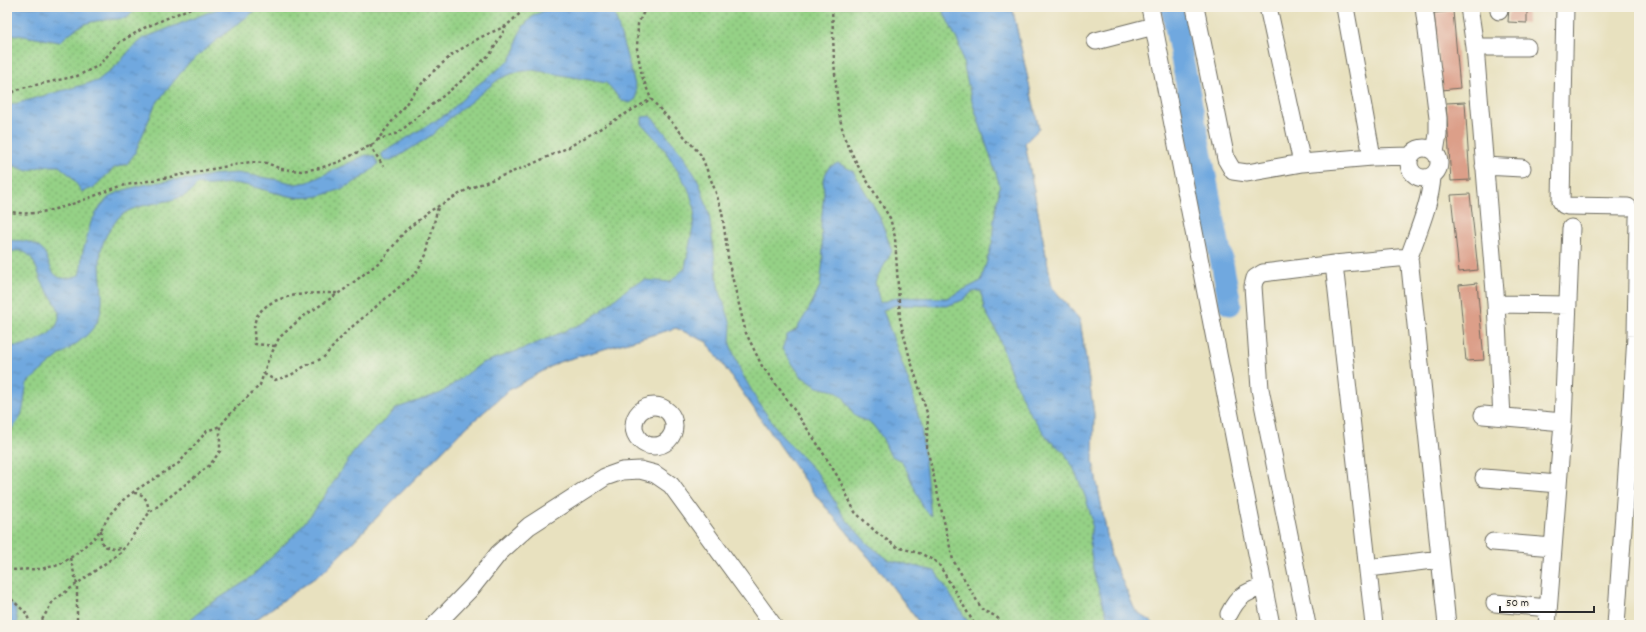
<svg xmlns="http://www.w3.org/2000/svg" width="1646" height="632" viewBox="0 0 1646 632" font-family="Dekko,sans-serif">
	<defs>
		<pattern id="grass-dots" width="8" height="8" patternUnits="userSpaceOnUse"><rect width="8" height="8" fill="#95d186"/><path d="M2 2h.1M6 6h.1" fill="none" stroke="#7aaa6e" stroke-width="1.8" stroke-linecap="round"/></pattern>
		<pattern id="water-ripples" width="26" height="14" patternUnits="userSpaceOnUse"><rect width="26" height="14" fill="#70a8df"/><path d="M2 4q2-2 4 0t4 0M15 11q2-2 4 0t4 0" fill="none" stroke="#5c89b5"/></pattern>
	</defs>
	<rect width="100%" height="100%" fill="#f7f3e8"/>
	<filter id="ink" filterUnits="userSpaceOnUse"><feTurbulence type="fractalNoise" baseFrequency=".025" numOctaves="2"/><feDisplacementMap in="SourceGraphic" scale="8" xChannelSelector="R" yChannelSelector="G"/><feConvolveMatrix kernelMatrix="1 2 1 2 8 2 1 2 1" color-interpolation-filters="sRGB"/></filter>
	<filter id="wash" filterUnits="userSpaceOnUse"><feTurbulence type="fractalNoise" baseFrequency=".012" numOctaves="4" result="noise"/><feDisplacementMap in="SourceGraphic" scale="16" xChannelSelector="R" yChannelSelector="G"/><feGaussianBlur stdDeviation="0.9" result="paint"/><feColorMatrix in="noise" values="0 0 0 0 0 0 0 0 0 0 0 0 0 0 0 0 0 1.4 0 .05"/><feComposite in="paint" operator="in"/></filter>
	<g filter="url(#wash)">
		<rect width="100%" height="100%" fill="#e8e1bf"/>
		<path fill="url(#grass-dots)" stroke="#607e58" d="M7,7H1012L1039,129L1025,143L1052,287L1080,320L1094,414L1093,462L1111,556L1135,610L1153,623L1154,625H921L882,573L812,491L707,342L676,328L559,362L509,390L461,432L323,572L248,625H7Z"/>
		<path fill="url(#water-ripples)" stroke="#4e6a85" d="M7,7H135L133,12L127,18C94,22 86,17 60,42L11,34L7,32Z
			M222,7H260L219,38L187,65L155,105L135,153L127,164L114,168L93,188L82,192L71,176L59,166H43L27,171L7,163V106L97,81L116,66L130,50L144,38Z
			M571,7H604L615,15L636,88V99L630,103C618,102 615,90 606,83L533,70L516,72L499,79L449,119L432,135L401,155L391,160H385L382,157V153L448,113L475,87L510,60L516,48L518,36L523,27L533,16L545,10Z
			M941,7H1012L1039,129L1025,143L1052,287L1080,320L1094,414L1093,462L1111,556L1135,610L1153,623L1154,625H1110L1094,575L1090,545L1092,519L1085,496L1073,467L1064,452L1049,440L1029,412L1013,378L996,330L984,309L981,291L972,292L963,300L947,306L896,305L883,310L912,391L921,427L931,516L923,508L907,471L901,461L890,455L882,437L872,424L855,416L844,398L835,391L817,387L801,376L782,349L787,335L796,330L810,307L820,286L823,259L821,225L824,192L823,179L829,167L838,163L853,171L879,215L892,251L875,282L880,303L898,297L947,298L981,281L992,243L994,218L1000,186L971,98L959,44Z
			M651,116L683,155L699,182L709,213L718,286L731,324L730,344L741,372L760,405L782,436L818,474L844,517L868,544L889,560L935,571L970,625H921L882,573L812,491L707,342L676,328L559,362L509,390L461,432L323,572L248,625H183L207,606L248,580L293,536L315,510L357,447L397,408L441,393L482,363L523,349L588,321L631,286L645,280L670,282L685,268L693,227L695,209L688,188L663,147L642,124V117Z
			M366,155L374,156L378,164C359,184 323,201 294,197C276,194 258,187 240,184C226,181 212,188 197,184C195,187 192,191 189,193C168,206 138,200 118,218C116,221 113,225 111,228C87,260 112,293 97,322C87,340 69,347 54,360C45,367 36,376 27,383C22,406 27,416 7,433V346C23,348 58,337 59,317C60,304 48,295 43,284C35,268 33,243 7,253V241C18,240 31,240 40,248C54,260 46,288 79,275L81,268L82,255L91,222L100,207L108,198L121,191L143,185L173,180L196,179L210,175L237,173L279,180L296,184L308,182Z
			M7,601L15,607L18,625H7Z"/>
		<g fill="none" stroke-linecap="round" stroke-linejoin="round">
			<path stroke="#70a8df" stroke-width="23" d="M1172,7L1230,304"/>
		</g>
		<g id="blocks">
			<path fill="#dc9f89" d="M1509,7H1527V23L1508,22Z
				M1453,11L1460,88L1442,90L1434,13Z
				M1465,102L1470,180L1451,181L1446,103Z
				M1470,194L1478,270L1459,272L1451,195Z
				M1477,283L1484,360L1466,361L1459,285Z"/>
		</g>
	</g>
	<g filter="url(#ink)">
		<use href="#blocks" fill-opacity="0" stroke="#6d6b5f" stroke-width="1"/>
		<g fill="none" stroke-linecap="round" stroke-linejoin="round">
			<defs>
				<path id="minor" d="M1150,7L1271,625
					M1195,7L1226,159L1233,171L1247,173L1302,163L1372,157L1410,156
					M1268,7L1302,163
					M1345,7L1372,157
					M1424,7L1438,118V134L1435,152
					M1469,7L1475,47L1496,304L1502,417
					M1565,7L1561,201L1564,205L1568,206L1628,207
					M1499,11V7
					M1096,41L1154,26
					M1475,47H1527
					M1409 163a15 15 0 1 1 30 0a15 15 0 1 1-30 0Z
					M1484,166L1522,168
					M1432,177C1430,205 1418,231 1409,257L1447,625
					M1334,264L1374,625
					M1496,304L1568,305
					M634 426a20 20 0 1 1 40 0a20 20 0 1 1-40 0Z
					M1483,415L1563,422
					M1484,478L1558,484
					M1493,542L1553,547
					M1369,568L1440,559
					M1495,603L1548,608
					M1229,614C1238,596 1244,593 1264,586
					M435,625L472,587L499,553L529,526L605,477L622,471L640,470L655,474L671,485L773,625
					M1307,625L1260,389L1253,286L1255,278L1263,273L1334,264L1409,257
					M1547,625L1563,422L1571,228
					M1616,625L1632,402L1636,336L1638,218"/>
			</defs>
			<use href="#minor" stroke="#6d6b5f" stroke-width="19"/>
			<path stroke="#6d6b5f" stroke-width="2.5" stroke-dasharray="3 3" stroke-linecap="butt" d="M646,7L638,24L637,49L642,76L651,99L701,155L715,190L722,212L729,264L746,333L762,366L781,391L815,440L838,477L855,512L876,532L897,547L922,554L938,563L975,625
				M832,7L834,61L838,109L844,137L858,166L890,218L895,237L900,319L909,355L928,416L927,434V448L953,560L983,611C990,613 1000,617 1002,625
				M7,95L22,88L77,76L98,66L120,42L144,28L193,7
				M377,140L398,133L459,83L491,53L506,27
				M370,145L383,166
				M7,211C42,221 88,197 121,186L250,162L267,163L281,169L301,171L320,168L339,162L375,143L427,77L453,54L481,37L506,26L527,7
				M275,346L255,344C254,336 253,323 257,316C272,292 313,293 338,293
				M264,374L275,380L291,375L305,366L323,358L347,331L416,273L426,255L438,207
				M134,493C146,493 148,503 149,513
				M101,530V540L104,546L113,549L123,548
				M70,558L77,584V625
				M7,570L40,569L59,565L73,556L94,538L102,528L110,514L123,500L136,490L179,463L207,431L220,426
				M7,595L26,613L31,625
				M39,625L53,601L121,552L149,513L210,465L220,451V426L231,413L260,385L267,363L279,338L301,318L345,289L382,260L406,230L430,211L468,189L530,165L567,148L651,99"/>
			<use href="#minor" stroke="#fff" stroke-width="17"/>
		</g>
	</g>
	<rect width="1646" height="632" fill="none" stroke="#f7f3e8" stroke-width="24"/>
	<path d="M1500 606v6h94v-6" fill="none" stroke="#2b2b2b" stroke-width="2"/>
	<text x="1506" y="606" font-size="12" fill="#2b2b2b" stroke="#f7f3e8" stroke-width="3" paint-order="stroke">50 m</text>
</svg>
